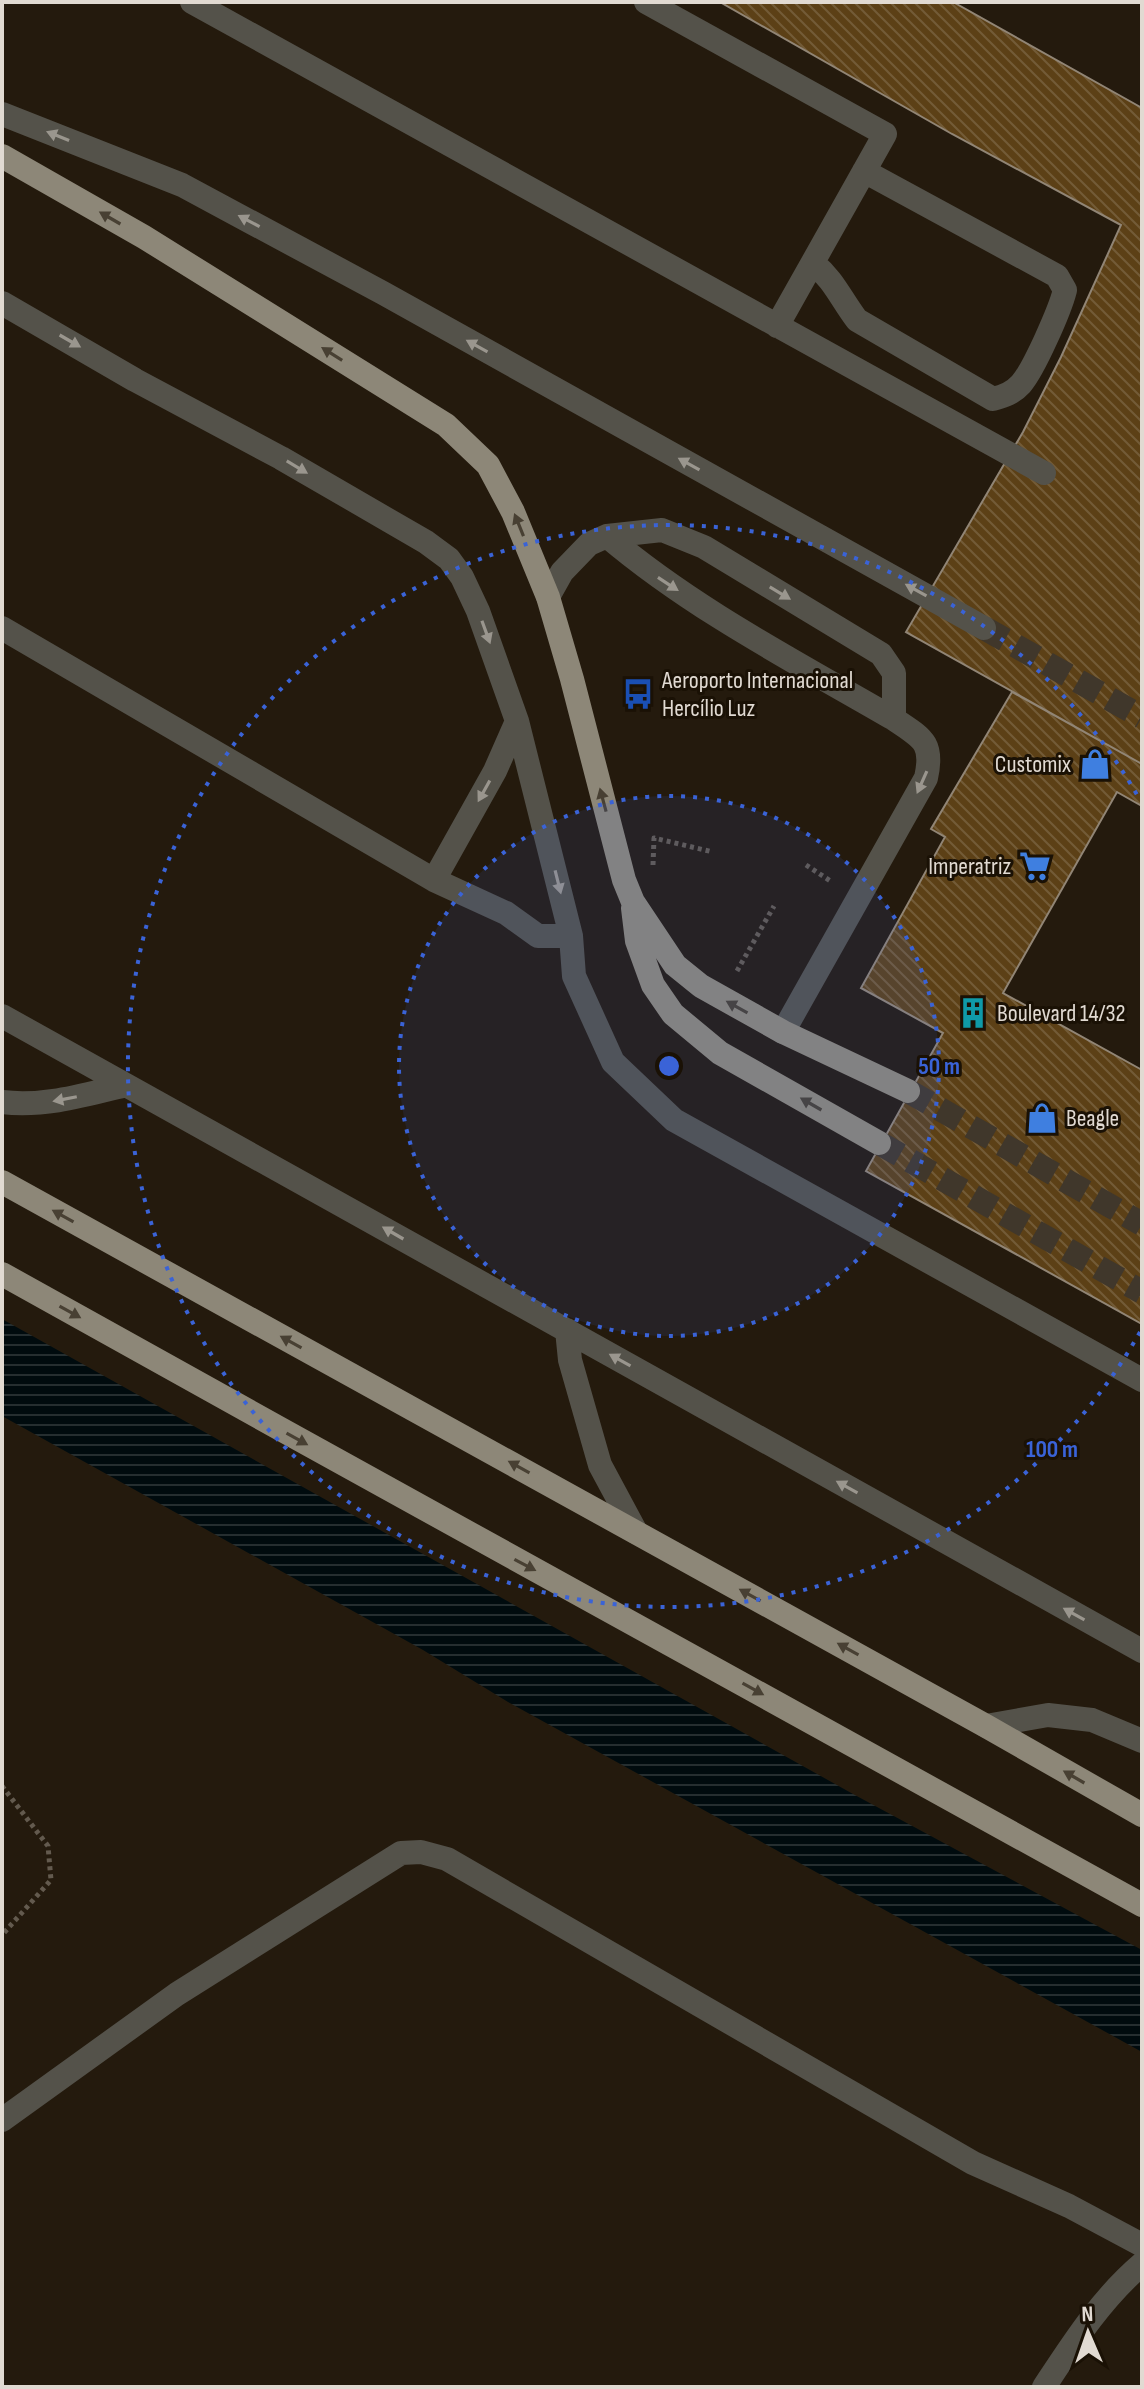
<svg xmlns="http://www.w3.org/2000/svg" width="1144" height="2389" viewBox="0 0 1144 2389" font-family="'Sofia Sans Condensed',sans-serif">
	<defs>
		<pattern id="water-rules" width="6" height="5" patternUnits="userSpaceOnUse" patternTransform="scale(2)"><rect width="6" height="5" fill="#000b0e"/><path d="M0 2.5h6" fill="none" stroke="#252e30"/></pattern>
		<pattern id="building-back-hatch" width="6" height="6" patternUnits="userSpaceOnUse" patternTransform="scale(2)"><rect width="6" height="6" fill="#5c4016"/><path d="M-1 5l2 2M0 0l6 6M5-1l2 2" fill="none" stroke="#735b37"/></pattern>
	</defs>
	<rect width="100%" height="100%" fill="#241a0d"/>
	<path fill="url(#water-rules)" d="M2,1319L853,1794L1142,1950V2052L508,1702L423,1650L2,1416Z"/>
	<path fill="url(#building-back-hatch)" stroke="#918575" stroke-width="2" d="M720,2H953L1142,108V764L906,632L1023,432L1061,357L1121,225L952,134Z
		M1012,692L1142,764V806L1117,792L1003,993L1142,1070V1324L866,1171L943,1033L861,988L945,837L931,829Z"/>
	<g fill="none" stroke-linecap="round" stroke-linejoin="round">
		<path stroke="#40372b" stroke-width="24" stroke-dasharray="24 12" stroke-linecap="butt" d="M984,628L1142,717"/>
		<path stroke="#40372b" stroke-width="24" stroke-dasharray="24 12" stroke-linecap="butt" d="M908,1091L1142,1224
			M879,1143L1142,1292"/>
		<path stroke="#635a4e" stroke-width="5" stroke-dasharray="4 4" stroke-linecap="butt" d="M653,865L654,838L713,852
			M806,865L832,882
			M737,971L774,906
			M2,1786L48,1846L51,1880L2,1935"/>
		<path stroke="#54524a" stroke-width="24" d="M192,2L1044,473
			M646,2L885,134L777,326
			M2,114L182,185L383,293L984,628
			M813,263C834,280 841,299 857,320L993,399C1004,396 1013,393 1021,384C1034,369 1060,310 1065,290L1057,276L864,171
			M2,303L135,380L281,458L426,542L449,559L462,577L478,611L517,721L571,936L574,976L613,1062L674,1120L1142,1380
			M607,536C693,609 796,662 894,719C922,738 934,742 926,778L783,1032
			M548,597L562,572L589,544L607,536L662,530L704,547L881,654L894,673V719
			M2,628L434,880L506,913L538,936H571
			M434,880L495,771L517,721
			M2,1016L1142,1651
			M2,1102C45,1107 85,1095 126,1085
			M567,1330L570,1360L600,1465L636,1532
			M986,1726L1048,1715L1092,1720L1142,1741
			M2,2120L177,1994L401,1853L421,1852L447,1859L973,2163L1069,2206L1142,2245
			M1044,2387C1073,2343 1101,2299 1142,2264"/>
		<path stroke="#8d8778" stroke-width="24" d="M2,156L144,237L446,425L488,465L513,512L548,597L572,679L624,880L633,902L675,965L701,986L783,1032L908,1091
			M633,908L637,941L653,985L673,1014L720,1053L879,1143
			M2,1182L986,1726L1142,1815
			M2,1274C381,1486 762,1694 1142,1905"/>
	</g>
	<defs><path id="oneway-solid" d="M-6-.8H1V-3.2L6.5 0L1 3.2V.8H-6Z" transform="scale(2)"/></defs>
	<g fill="#9a968e">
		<use href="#oneway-solid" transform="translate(58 136) rotate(-158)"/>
		<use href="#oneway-solid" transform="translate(249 221) rotate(-152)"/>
		<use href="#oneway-solid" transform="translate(70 341) rotate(30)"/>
		<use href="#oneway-solid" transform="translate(477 346) rotate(-151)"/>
		<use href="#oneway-solid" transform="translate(689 464) rotate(-151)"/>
		<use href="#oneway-solid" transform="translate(297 467) rotate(31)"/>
		<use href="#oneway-solid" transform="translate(668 584) rotate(33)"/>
		<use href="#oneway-solid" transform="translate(916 590) rotate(-151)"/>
		<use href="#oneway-solid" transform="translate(780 593) rotate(31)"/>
		<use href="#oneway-solid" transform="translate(486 632) rotate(70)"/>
		<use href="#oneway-solid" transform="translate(922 782) rotate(114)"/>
		<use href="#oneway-solid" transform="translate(484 791) rotate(119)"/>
		<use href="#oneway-solid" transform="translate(558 882) rotate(76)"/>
		<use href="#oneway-solid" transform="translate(65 1099) rotate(169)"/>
		<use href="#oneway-solid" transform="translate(393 1233) rotate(-150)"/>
		<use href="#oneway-solid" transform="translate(620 1360) rotate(-151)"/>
		<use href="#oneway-solid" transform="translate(847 1487) rotate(-151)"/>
		<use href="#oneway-solid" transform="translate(1074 1614) rotate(-151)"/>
	</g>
	<g fill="#484033">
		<use href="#oneway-solid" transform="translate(110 218) rotate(-150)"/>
		<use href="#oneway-solid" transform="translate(332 354) rotate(-148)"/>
		<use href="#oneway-solid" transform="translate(519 525) rotate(-112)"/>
		<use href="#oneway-solid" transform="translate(603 800) rotate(-105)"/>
		<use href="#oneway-solid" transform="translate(737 1007) rotate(-151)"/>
		<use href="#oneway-solid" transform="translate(811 1104) rotate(-150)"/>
		<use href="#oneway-solid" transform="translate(63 1216) rotate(-151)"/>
		<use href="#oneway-solid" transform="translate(70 1312) rotate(29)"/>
		<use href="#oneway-solid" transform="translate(291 1342) rotate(-151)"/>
		<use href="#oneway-solid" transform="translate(297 1439) rotate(29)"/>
		<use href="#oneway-solid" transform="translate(519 1467) rotate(-151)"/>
		<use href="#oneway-solid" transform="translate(525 1565) rotate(28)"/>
		<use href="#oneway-solid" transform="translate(750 1595) rotate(-151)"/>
		<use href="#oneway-solid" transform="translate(848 1649) rotate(-151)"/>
		<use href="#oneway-solid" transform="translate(753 1689) rotate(29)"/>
		<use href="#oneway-solid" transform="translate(1074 1777) rotate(-150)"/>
	</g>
	<circle cx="669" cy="1066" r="270" fill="#3a63d7" fill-opacity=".12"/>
	<g fill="none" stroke="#3a63d7" stroke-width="4" stroke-dasharray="4 8">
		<circle cx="669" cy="1066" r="270"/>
		<path d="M1140 1332A541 541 0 1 1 1140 800"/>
	</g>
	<defs>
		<symbol id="bus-bare" viewBox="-9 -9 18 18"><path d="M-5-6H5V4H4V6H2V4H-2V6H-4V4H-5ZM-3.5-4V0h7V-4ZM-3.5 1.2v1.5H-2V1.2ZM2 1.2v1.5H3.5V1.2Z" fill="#1a4fb4" stroke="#1a1105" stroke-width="2.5" paint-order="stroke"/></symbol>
		<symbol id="shop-bare" viewBox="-9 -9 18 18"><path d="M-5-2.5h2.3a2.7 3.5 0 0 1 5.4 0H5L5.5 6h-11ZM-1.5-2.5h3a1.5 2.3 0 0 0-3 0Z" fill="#3f7fe0" stroke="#1a1105" stroke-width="2.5" paint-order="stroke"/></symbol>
		<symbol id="supermarket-bare" viewBox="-9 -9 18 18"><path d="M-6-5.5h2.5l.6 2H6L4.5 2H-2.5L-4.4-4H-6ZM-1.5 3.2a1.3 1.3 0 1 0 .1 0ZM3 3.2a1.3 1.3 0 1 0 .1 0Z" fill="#3f7fe0" stroke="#1a1105" stroke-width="2.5" paint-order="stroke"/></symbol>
		<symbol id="building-bare" viewBox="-9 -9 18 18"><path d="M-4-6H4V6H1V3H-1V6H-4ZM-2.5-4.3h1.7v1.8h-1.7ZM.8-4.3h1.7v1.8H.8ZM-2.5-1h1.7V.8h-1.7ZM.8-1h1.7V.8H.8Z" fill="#0f9aa8" stroke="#1a1105" stroke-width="2.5" paint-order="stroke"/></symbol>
	</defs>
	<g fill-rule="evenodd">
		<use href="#bus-bare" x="616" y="672" width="44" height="44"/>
		<use href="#shop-bare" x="1073" y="742" width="44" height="44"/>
		<use href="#supermarket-bare" x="1013" y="844" width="44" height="44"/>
		<use href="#building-bare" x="951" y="991" width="44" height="44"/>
		<use href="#shop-bare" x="1020" y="1096" width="44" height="44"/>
	</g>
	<g text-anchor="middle" stroke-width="6" stroke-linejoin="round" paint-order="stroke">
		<g font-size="24" fill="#e1dad2" stroke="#1a1105" text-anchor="start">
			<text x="662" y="688">Aeroporto Internacional<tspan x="662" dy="28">Hercílio Luz</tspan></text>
			<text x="1071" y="772" text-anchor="end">Customix</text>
			<text x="1011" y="874" text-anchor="end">Imperatriz</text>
			<text x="997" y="1021">Boulevard 14/32</text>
			<text x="1066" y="1126">Beagle</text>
		</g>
	</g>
	<circle cx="669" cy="1066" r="12" fill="#3a63d7" stroke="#1a1105" stroke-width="4"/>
	<g font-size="24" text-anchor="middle" font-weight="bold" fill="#3a63d7" stroke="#1a1105" stroke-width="6" stroke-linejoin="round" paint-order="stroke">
		<text x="939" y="1074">50 m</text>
		<text x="1052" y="1457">100 m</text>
	</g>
	<rect width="1144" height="2389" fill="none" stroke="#e1dad2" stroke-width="8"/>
	<g transform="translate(1088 2333) rotate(358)" stroke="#1a1105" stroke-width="6" paint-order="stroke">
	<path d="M0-6L14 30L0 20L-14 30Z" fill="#e1dad2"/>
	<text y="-12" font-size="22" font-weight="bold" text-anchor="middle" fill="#e1dad2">N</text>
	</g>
</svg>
